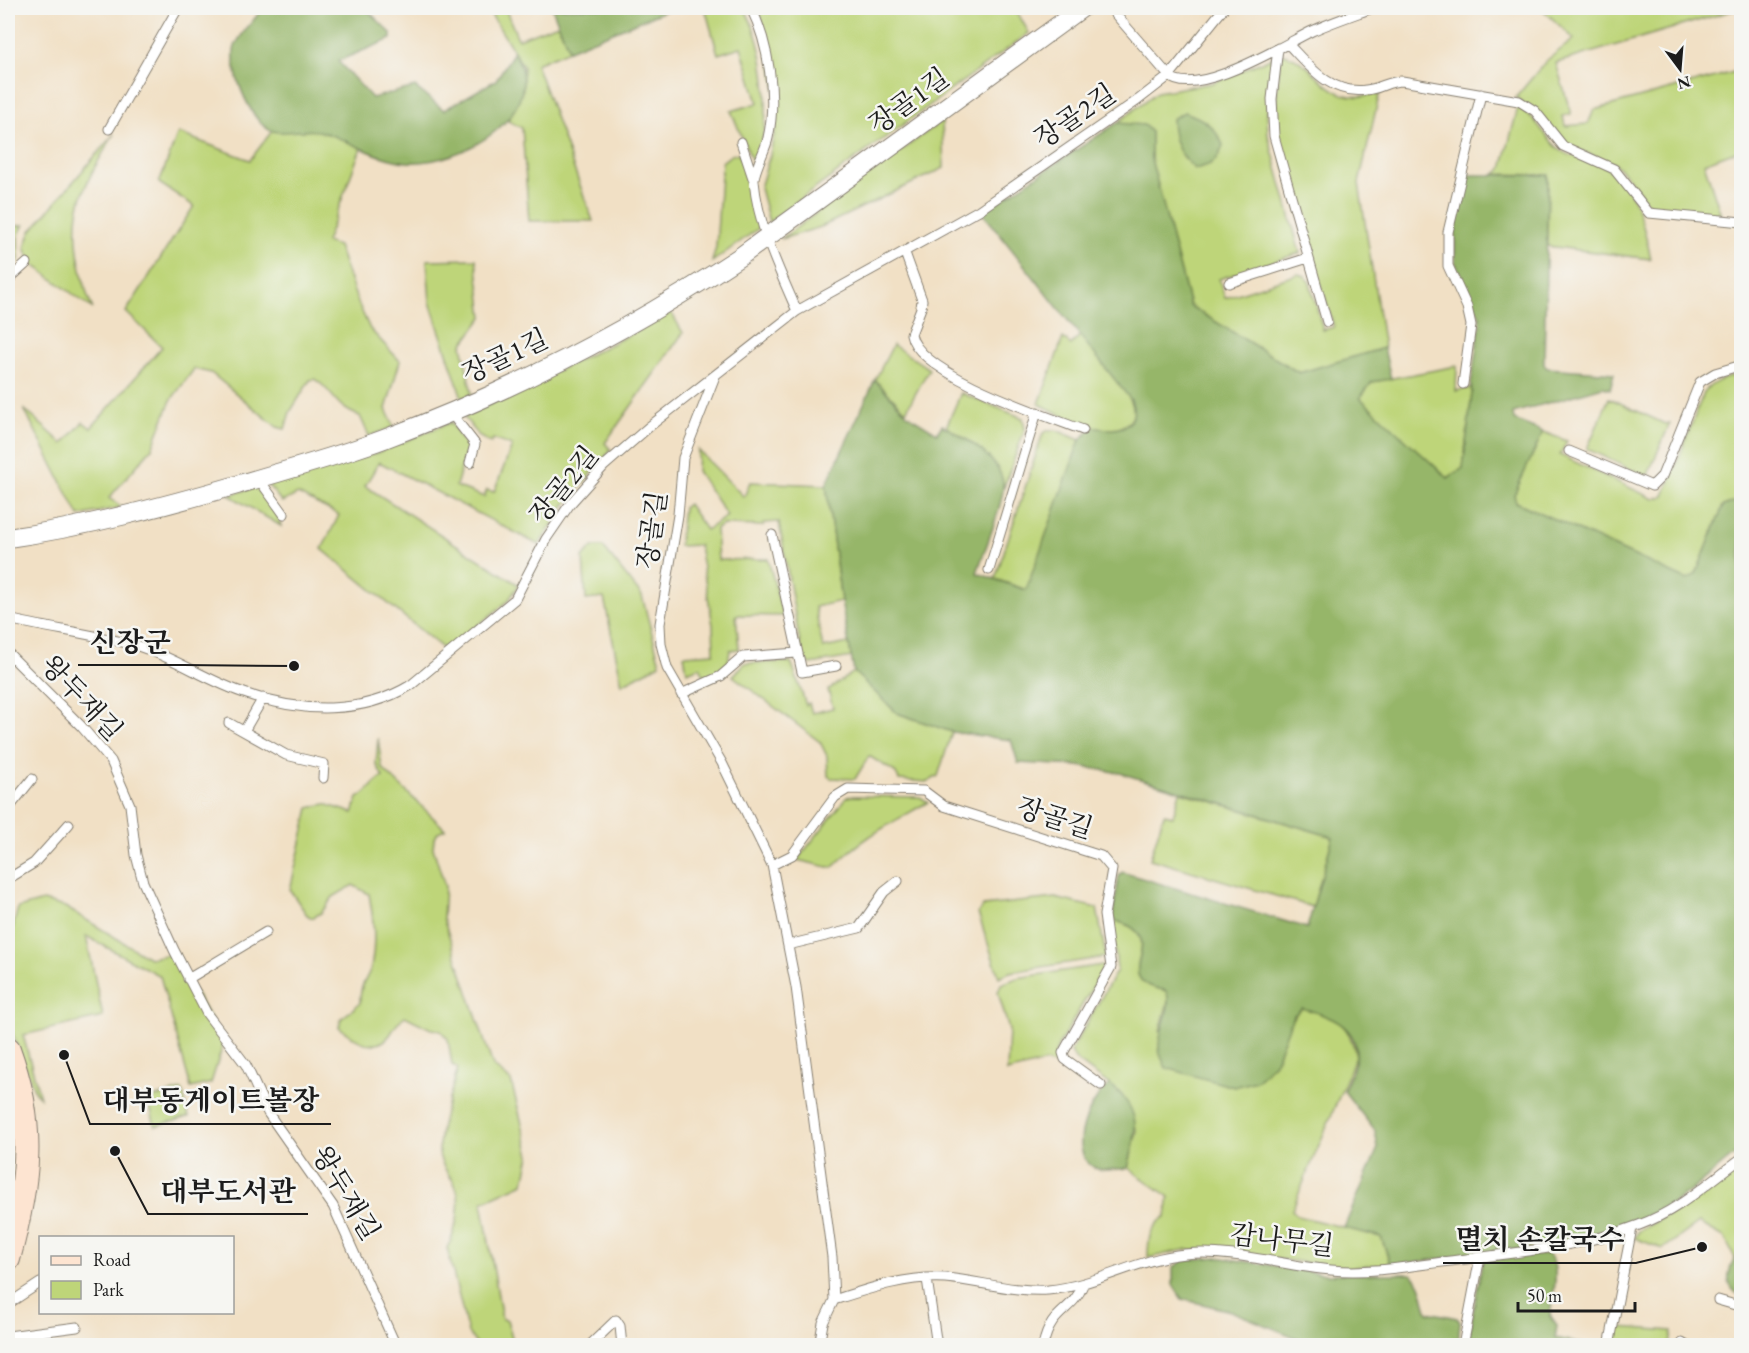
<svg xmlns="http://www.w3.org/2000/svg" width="1749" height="1353" viewBox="0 0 1749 1353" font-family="'EB Garamond','Noto Serif KR',serif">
	<rect width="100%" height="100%" fill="#f6f6f2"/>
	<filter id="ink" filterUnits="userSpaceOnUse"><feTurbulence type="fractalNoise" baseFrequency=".0167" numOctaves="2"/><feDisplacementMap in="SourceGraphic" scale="12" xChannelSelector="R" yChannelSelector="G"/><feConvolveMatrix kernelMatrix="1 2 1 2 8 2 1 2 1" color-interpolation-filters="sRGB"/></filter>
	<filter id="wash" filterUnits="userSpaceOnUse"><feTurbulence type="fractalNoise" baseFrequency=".008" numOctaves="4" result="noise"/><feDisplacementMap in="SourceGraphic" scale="24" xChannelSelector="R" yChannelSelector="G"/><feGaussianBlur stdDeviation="1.35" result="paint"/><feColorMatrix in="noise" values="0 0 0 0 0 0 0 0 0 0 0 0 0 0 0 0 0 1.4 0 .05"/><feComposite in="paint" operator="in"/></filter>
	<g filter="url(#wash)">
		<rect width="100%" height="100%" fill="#f1e0c5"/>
		<path fill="#bed579" stroke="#6d784a" stroke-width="1.5" d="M487,8H505L518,39L558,24L569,50L536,64L593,221H529L522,128L508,121L523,89V66Z
			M705,8H744C766,43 776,127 753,163L731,111L758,103L741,47L718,54Z
			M758,8H1015L1029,33L769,222L760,188L770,155L777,119L775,85L769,45Z
			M1541,8H1741L1556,63L1571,114L1563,116L1565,126L1588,124L1594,110L1734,72L1741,103V149L1704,163L1721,215L1652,210L1628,177L1615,164L1568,146L1516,97L1546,61L1574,39Z
			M1285,54C1324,67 1327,112 1383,91L1379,96L1359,183L1384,348L1299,373L1190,306L1151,159V132L1117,123L1157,92L1212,83L1273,57L1267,112L1268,135L1300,253L1219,279L1225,298L1298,274L1305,276L1310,283L1323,330L1334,327L1280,151L1276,103L1280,55Z
			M1518,107C1537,117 1544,137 1560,150C1572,159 1587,157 1600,164C1636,181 1643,224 1651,259L1547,246L1548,175L1495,174L1502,169Z
			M942,121L944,168L821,227L781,239Z
			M318,130L345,139L361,148L326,242L338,246L358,303L370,329L400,361L386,409L394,427L369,436L360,416C335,408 334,392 315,379L310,380L290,412L285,429L277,427L211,373L194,369L171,400L152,448L109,498L122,507L79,516L24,409L63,444L83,422L91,428L162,347L126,312L194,206L159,183L178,133L250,160L272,131Z
			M114,134C84,185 68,209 81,269C84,283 86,296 93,309L31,263L25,247L31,231Z
			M739,153L759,228L712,262L716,247L722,162L731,155Z
			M24,225L18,236L19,260L8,270V227Z
			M476,259L483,317L462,345L472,394L462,398L430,302L427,260Z
			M671,312L683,333L605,443L611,450L565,505L539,545L379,462L365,486L519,585L508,601L446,651L322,549L339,515L298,494L282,502L267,484L374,454L451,422L467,448L456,486L484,497L487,490L494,492L512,446L493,439L491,443L480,437L464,417L649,325Z
			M1081,334L1131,400C1134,408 1136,414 1130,421C1106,444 1064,415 1039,404L1063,338L1071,345Z
			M893,345L929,369L906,411L875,380Z
			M1457,366L1456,391L1471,388L1472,393L1463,469L1447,478L1360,398L1372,382Z
			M1741,374V505L1734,502L1723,506L1696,575L1687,580L1516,502L1514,495L1543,432L1567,441L1560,455L1654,499L1664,496L1666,491L1704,392C1714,380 1726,378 1741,374Z
			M961,393L1023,418L1025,429L1004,487C990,454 977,444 946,427Z
			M1609,398L1665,424L1670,423L1647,477L1587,449Z
			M1049,430H1056L1080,440L1027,590L995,579L1043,433Z
			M698,450L744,497L750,482L826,485L841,601L815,607L823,648L849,643L852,657L811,664L806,662L802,655L779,522L764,523L763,526L723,525L716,529L718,560L768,559L783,616L736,615L739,649L730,650L728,663L706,679L700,667L687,672L684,655L714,653L713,625L699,545L679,546L683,508L688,504L706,530L727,516L697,471Z
			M256,487L278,516L281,526L229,495Z
			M592,547H603L642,596L660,664L622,684L604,598L586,600L583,558Z
			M791,662L806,705L809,703L812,713L833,708L828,690L854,672L897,713L952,732L938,776L928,782L899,780L895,772L869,756L855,779L831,778L828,776L827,756L820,742L733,676L745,663Z
			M378,738L382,768L445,829L438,832L434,839L433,848L445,886L443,918L493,1066L511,1081L530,1155L524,1183L482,1202L502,1319L507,1320L514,1345H477L468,1333L447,1248C456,1232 463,1202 455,1185C449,1173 439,1164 439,1151C439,1123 451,1095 458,1068L452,1065L448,1039L440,1030L431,1029L405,1016C398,1021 395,1027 390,1035C375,1055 352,1038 339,1027L341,1019L360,1003C359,981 370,979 372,962C376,939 373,917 369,894L353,885L333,897L321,913L312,918L307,915L290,890L309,808L325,804L353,813L358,798C368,793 372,783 383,777L376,764Z
			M1180,792L1333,837L1313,907L1150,859L1164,814L1173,816Z
			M852,796L920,797L928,802C890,824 864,836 832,868L797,860L847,797Z
			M1055,898L1097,908L1106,957L1010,972L999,977L978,913L983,906Z
			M43,901L65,907L149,958L172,954L224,1042L211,1083L191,1088L160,976L86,936L103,1017L23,1035L40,1097L35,1092L8,1022V946L18,908Z
			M1112,920C1169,933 1122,966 1144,983C1149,987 1160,989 1167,991L1169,998L1160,1031L1234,1087C1292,1071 1269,1038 1302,1008C1336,1018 1348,1019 1356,1056L1292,1210L1298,1216L1381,1237L1391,1265L1346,1267L1188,1249L1148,1258C1148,1238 1149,1228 1166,1216L1169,1197L1128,1168L1137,1131L1122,1094L1075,1059L1071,1051L1117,970Z
			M1102,965L1104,968L1058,1046L1055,1054L1060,1068L1046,1062L1007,1072L1009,1030L998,992L1001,984L1017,978Z
			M182,1090L189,1117L155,1126L148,1099Z
			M1741,1163V1259L1735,1258L1724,1237L1699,1223L1663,1249L1634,1238L1639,1231L1707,1193Z
			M1619,1327L1672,1331L1670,1345H1615Z"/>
		<path fill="#96b669" stroke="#596942" stroke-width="1.5" d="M263,8H365L391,33V39L338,61L372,98L415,87L444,110L496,80L514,52C552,114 460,166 407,162C375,159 352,141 322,132C306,127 288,135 272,131C251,125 226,63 236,44C243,31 255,19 263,8Z
			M552,8H672L569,50Z
			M1184,112C1203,118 1215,126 1223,145C1218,162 1212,165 1195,169C1178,154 1173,142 1172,119Z
			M1117,123L1144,125L1151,132V159L1190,306L1299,373L1384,348L1391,379L1372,382L1360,398L1448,478L1463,468L1472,393L1471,384L1480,325V317L1455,262V231L1468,175H1548L1544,364L1547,368L1614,373L1610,389L1603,387L1513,413L1514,420L1543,432L1514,495L1516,502L1687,580L1696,574L1723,506L1734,502L1741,505V1150C1719,1166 1700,1186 1676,1201C1592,1250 1486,1252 1391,1265L1381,1237L1344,1228L1378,1148L1375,1131L1344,1091C1347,1081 1356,1067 1356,1056C1358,1024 1326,1015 1302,1008L1293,1016L1275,1063L1256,1081L1234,1087L1166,1068C1164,1062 1159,1055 1159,1049C1157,1031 1174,1008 1166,991C1160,989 1149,987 1144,983C1122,966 1169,933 1112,920L1119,876L1122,872L1307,928L1333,837L1120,773L1078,766L1018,763L1011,740L952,732L897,713L854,672L841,601L826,485L875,380L908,415L937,433L942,425C963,437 1006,460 1003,489C1002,508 984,551 977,573L1026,590L1080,440L1093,427C1114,432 1142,429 1131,400L982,212Z
			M1110,1084C1143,1112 1137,1130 1128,1168C1117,1169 1105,1172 1095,1168C1064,1152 1091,1098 1110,1084Z
			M1548,1254C1562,1266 1552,1298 1550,1315L1557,1326L1555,1338L1589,1345L1467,1346L1482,1263L1485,1260Z
			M1217,1257L1326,1274H1412C1424,1285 1422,1298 1428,1312L1457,1318L1460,1322L1458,1345H1314L1231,1311L1182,1299L1173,1285V1268L1184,1260Z
			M1735,1258L1741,1259V1296C1724,1287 1727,1273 1735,1258Z"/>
	</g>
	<g filter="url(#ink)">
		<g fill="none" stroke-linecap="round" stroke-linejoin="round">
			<defs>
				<path id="lane" d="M751,8C769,44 777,98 768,138C766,149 753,172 754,181C758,226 779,270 797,311
					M1110,8L1169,76L1224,8
					M1288,44C1310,67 1331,95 1366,90C1379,89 1389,81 1402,81L1519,101L1535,111L1563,146L1614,169L1649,213L1742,222
					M1278,48L1272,99L1274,136L1327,322
					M109,129L178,8
					M741,142L753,178
					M905,253L922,300L921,308L911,334C917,374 1046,416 1083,430
					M8,280L27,263
					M1229,283L1308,258
					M715,376L683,458L678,515L660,624L661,644L667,668L722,763L772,865L796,987L832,1257L834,1300
					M1463,384L1471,325L1467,307L1448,266V232L1481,94
					M450,412L475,444L470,463
					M1569,451L1652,486L1662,476L1700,382L1715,373L1742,365
					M258,478L284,514
					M772,535L802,672L836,666
					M989,570L1037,412
					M8,619C51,629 95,634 138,646C176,658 209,682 247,694C301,713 362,715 411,685L515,599L546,539L570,504L604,466L650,426L797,311L979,210L1138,100L1169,76C1196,99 1283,45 1312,31C1332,22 1353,15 1372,8
					M8,653L81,726L111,761L130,805L136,855L143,882L174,950L207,1014L246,1065L268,1113L333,1206L396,1346
					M681,694L721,676L743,657L797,653
					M229,723L286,755L324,764L323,778
					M244,731L263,698
					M8,809L32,779
					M772,865L792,855L835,797L848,789L924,791L944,806L1101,856L1112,869L1104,915L1111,967L1063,1053L1065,1059L1101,1085
					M8,879L34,863L69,824
					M788,945L859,928L884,892L898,881
					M188,979L266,932
					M927,1279L937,1346
					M1718,1300L1742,1307
					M8,1304L40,1283
					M8,1336L77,1327
					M1682,1343L1687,1346
					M589,1346L616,1320L620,1326L622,1346
					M819,1346L823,1323L834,1300C871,1288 906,1276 945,1278C980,1281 1012,1292 1048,1290C1096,1286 1138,1258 1185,1254C1233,1249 1283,1266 1331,1270C1373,1274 1416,1265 1458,1260C1519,1252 1582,1247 1639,1225C1680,1210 1707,1183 1742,1158
					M1043,1346C1051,1308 1072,1313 1083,1285
					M1463,1346L1480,1257
					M1609,1346L1632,1228"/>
				<path id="street" d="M8,538C85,527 161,507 237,485C286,470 336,457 384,439C508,393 631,329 741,256L1082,8"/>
				<path id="secondary" d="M8,1049C36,1126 29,1181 8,1259"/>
			</defs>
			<use href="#lane" stroke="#867e70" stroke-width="11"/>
			<use href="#street" stroke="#867e70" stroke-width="20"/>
			<use href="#secondary" stroke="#867e70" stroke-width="26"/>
			<use href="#lane" stroke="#fff" stroke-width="9"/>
			<use href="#street" stroke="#fff" stroke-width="18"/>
			<use href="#secondary" stroke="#fde4d1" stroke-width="24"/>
		</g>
	</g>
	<g text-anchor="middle" stroke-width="5" stroke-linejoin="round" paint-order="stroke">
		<g font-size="27" fill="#1c1c1c" stroke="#f6f6f2">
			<text transform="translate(909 101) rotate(-36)" y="9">장골1길</text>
			<text transform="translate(1075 116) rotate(-34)" y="9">장골2길</text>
			<text transform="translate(505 356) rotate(-25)" y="9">장골1길</text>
			<text transform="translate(564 485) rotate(-51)" y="9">장골2길</text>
			<text transform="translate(652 530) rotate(-82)" y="9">장골길</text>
			<text transform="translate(82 698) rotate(47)" y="9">왕두재길</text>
			<text transform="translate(1055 818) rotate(18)" y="9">장골길</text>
			<text transform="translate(346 1193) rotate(59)" y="9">왕두재길</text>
			<text transform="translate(1282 1240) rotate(7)" y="9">감나무길</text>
		</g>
	</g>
	<path fill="none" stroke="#1c1c1c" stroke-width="2" d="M294 666L183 665H78M64 1055L90 1124H331M115 1151L148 1214H308M1702 1247L1636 1263H1443"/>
	<g fill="#1c1c1c" stroke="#f6f6f2" stroke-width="2">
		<circle cx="294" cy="666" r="6"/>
		<circle cx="64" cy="1055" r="6"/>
		<circle cx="115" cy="1151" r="6"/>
		<circle cx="1702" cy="1247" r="6"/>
	</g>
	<g font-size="28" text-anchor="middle" font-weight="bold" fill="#1c1c1c" stroke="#f6f6f2" stroke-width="5" stroke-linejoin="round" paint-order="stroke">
		<text x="130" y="652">신장군</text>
		<text x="211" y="1110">대부동게이트볼장</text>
		<text x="228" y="1201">대부도서관</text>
		<text x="1540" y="1249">멸치 손칼국수</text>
	</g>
	<rect width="1749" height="1353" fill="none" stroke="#f6f6f2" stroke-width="30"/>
	<rect x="39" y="1236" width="195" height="78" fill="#f6f6f2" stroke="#9f9f9c" stroke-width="1.5"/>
	<rect x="51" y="1256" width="30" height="9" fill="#fde4d1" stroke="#9f9f9c" stroke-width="1.5"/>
	<text x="93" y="1266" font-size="18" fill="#1c1c1c">Road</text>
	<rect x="51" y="1281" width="30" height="18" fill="#bed579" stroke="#9f9f9c" stroke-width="1.5"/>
	<text x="93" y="1296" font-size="18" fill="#1c1c1c">Park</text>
	<g transform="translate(1680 69) rotate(164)" stroke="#f6f6f2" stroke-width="4.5" paint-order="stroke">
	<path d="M0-4.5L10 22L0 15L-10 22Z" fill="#1c1c1c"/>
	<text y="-9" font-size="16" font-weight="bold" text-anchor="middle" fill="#1c1c1c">N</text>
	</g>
	<path d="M1518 1302v9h117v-9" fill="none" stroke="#1c1c1c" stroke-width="3"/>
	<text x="1527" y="1302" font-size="18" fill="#1c1c1c" stroke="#f6f6f2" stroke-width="4.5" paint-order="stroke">50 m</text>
</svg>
